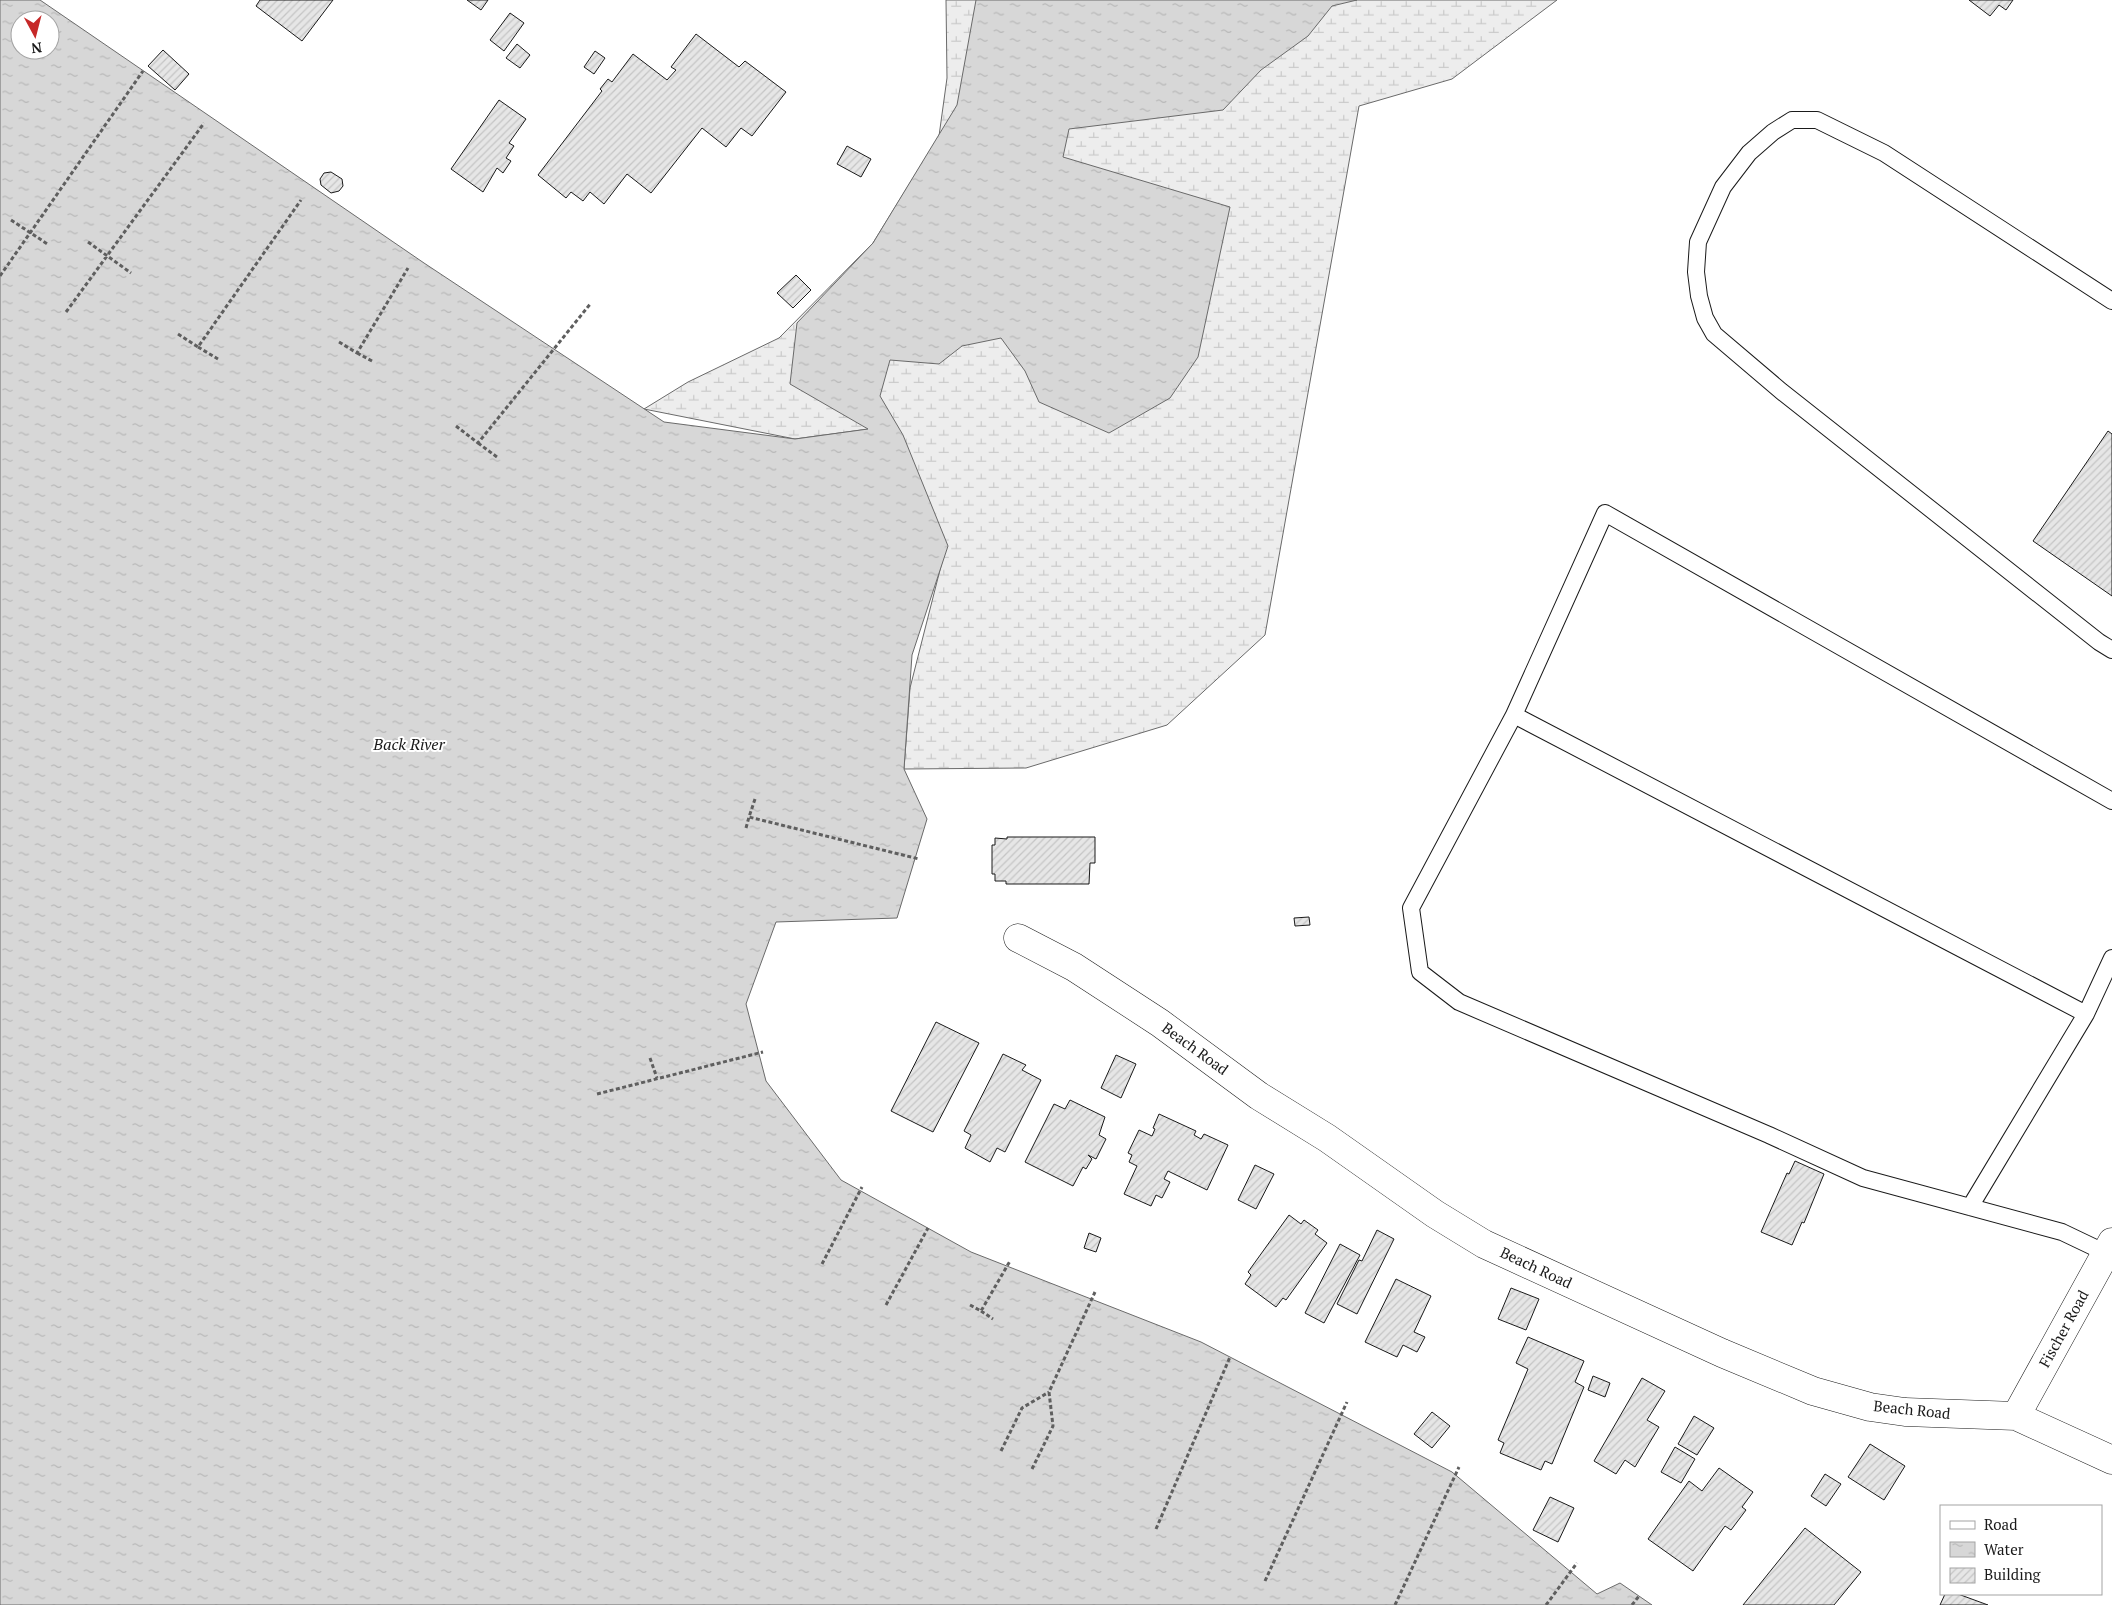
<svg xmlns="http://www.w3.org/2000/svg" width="2112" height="1605" viewBox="0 0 2112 1605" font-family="'PT Serif',serif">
	<defs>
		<pattern id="wetland-marsh" width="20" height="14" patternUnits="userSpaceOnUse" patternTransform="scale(1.25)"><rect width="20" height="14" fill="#ededed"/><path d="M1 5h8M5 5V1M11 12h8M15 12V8" fill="none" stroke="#cbcbcb"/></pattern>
		<pattern id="water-ripples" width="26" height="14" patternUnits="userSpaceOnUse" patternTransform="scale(1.25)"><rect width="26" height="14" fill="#d7d7d7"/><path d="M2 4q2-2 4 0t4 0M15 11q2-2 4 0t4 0" fill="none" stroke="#b8b8b8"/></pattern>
		<pattern id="building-hatch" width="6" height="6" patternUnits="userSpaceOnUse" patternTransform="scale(1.25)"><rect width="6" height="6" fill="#e6e6e6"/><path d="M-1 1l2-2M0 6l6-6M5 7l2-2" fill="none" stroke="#c5c5c5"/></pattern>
	</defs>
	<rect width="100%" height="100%" fill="#fff"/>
	<path fill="url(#wetland-marsh)" stroke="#6a6a6a" d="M946,0H1557L1452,79L1359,106L1265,635L1167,725L1026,768L904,769L910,688L943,558L869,429L795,439L644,409L688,382L779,338L873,243L939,136L947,78Z"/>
	<path fill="url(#water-ripples)" stroke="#6a6a6a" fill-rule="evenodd" d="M0,0H40L424,263L664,422L795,439L868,429L790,384L797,323L873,243L957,105L976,0H1357L1332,6L1308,36L1261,70L1223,110L1069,129L1063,157L1230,207L1198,357L1170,398L1109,433L1039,402L1025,371L1001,338L962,346L939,364L890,360L880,396L903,435L948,546L912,655L904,769L927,819L897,918L776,922L746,1004L766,1081L841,1180L971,1252L1201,1342L1452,1472L1597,1594L1620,1583L1652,1605H0ZM20,20H50V50H20Z"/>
	<path fill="url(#building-hatch)" stroke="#1a1a1a" d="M260,0H333L302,41L256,6Z
		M467,0H488L481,10Z
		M1969,0H2013L2006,10L1999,5L1990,16Z
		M510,13L524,23L504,51L490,40Z
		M696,34L739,67L745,61L786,92L752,136L741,128L726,147L702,128L651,193L627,174L604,204L590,192L583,201L571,192L566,198L538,175L602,91L600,89L608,79L612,82L633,54L667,80L676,70L671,67Z
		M517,44L530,55L520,68L506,58Z
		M163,50L189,74L175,90L148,66Z
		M595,51L605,58L594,74L584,67Z
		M499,100L526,119L509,143L514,146L506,158L511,161L503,173L497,168L483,192L451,169Z
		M847,146L871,159L861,177L837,164Z
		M331,172L342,179L343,186L339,191L331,193L321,185L320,179L324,173Z
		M796,275L811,290L793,308L777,293Z
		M2108,431L2112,434V596L2033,541Z
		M1007,837H1095V863H1090L1089,884H1006V881H995V874H992V845H995V838L1007,839Z
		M1309,917L1310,925L1295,926L1294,918Z
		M936,1022L979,1043L933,1132L891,1111Z
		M1003,1054L1026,1065L1022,1070L1041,1080L1005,1152L997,1148L990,1162L965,1148L971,1135L964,1131Z
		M1116,1055L1136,1064L1121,1098L1101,1088Z
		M1070,1100L1105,1117L1099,1135L1106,1139L1096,1159L1088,1155L1092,1159L1086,1169L1083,1167L1073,1186L1025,1162L1054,1104L1065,1109Z
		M1159,1114L1196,1131L1194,1135L1201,1139L1204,1134L1228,1145L1207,1190L1168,1171L1164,1179L1170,1182L1162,1198L1156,1195L1151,1206L1124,1194L1137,1166L1129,1162L1132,1155L1128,1153L1139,1130L1152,1136L1155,1129L1153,1128Z
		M1795,1161L1824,1174L1804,1223L1802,1222L1792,1245L1761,1232L1787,1173L1789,1174Z
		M1255,1165L1274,1174L1256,1209L1238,1200Z
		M1289,1215L1301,1224L1304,1220L1318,1230L1315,1234L1327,1243L1286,1300L1283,1298L1276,1307L1245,1284L1251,1275L1248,1272Z
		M1377,1230L1394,1239L1357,1314L1337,1304L1359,1260L1362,1261Z
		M1089,1233L1101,1238L1096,1252L1084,1248Z
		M1340,1244L1360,1255L1324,1323L1305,1313Z
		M1396,1279L1431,1296L1414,1332L1425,1337L1417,1352L1403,1345L1397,1357L1365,1342Z
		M1511,1288L1539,1299L1526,1330L1498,1319Z
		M1528,1337L1584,1361L1575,1382L1584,1387L1552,1464L1545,1461L1541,1470L1500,1453L1504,1443L1498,1440L1528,1369L1516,1363Z
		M1593,1376L1610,1383L1605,1397L1588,1390Z
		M1642,1378L1665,1391L1647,1420L1659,1427L1635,1467L1625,1460L1616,1474L1594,1461Z
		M1432,1412L1450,1426L1432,1448L1414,1434Z
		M1694,1416L1714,1428L1697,1455L1678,1444Z
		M1870,1444L1905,1466L1884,1500L1848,1477Z
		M1675,1447L1695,1459L1681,1483L1661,1472Z
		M1719,1468L1753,1492L1742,1507L1746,1510L1731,1530L1725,1526L1693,1571L1648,1539L1689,1481L1702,1491Z
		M1825,1474L1841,1484L1826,1506L1811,1496Z
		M1550,1497L1574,1508L1558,1542L1533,1530Z
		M1805,1528L1861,1572L1834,1605H1743Z
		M1945,1594H1958L1988,1605H1940Z"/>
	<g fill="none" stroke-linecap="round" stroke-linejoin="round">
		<defs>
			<path id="lane" d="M2112,301L1884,153L1817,120H1792L1773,132L1749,153L1723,187L1698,242L1696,272L1699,296L1705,318L1714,334L1781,391L2099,642L2112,650
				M1514,715L2086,1014
				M1970,1207L2086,1014L2112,958
				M2106,1253L2062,1232L1863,1178L1769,1135L1459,1002L1420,972L1411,908L1514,715L1605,513L2112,801"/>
			<path id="street" d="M1018,938L1074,967L1160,1023L1259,1096L1327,1138L1435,1214L1484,1244L1722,1353L1813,1391L1870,1407L1905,1412L2016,1416L2112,1460
				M2016,1416L2112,1242"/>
		</defs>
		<use href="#lane" stroke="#1a1a1a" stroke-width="18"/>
		<use href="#street" stroke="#1a1a1a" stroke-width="29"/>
		<path stroke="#5f5f5f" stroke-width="3" stroke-dasharray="4 2.5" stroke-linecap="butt" d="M11,220L49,245
			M88,242L131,273
			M0,276L143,71
			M66,312L204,123
			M178,334L198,347L301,200
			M339,342L357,353L408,268
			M198,347L218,359
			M357,353L374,362
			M456,426L478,443L591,303
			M478,443L497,457
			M755,799L749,817L919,859
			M746,828L749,817
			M650,1058L657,1078
			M597,1094L763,1052
			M822,1264L862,1187
			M886,1305L928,1228
			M970,1305L981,1311L1010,1261
			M981,1311L993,1319
			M1001,1451L1022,1408L1049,1392
			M1032,1469L1053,1426L1049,1392L1095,1292
			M1156,1529L1230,1357
			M1265,1581L1347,1402
			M1395,1605L1459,1467
			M1546,1605L1577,1563
			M1632,1605L1639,1596"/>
		<use href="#lane" stroke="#fff" stroke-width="16"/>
		<use href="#street" stroke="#fff" stroke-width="28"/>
	</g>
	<g text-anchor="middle" stroke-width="4" stroke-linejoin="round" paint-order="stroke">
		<g font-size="15" fill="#1a1a1a" stroke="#fff">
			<text transform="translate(1195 1049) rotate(36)" y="5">Beach Road</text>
			<text transform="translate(1536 1268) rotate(25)" y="5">Beach Road</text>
			<text transform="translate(2064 1329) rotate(-61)" y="5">Fischer Road</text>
			<text transform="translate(1912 1410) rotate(6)" y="5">Beach Road</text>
		</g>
		<g font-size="16" font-style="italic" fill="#1a1a1a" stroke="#fff">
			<text x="409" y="750">Back River</text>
		</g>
	</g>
	<rect x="1940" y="1505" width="162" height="90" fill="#ffffff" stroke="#a3a3a3"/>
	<rect x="1950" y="1521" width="25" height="8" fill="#ffffff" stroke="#a3a3a3"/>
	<text x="1984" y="1530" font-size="15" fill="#1a1a1a">Road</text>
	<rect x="1950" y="1542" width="25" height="15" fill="url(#water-ripples)" stroke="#a3a3a3"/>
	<text x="1984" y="1555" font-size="15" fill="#1a1a1a">Water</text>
	<rect x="1950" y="1568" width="25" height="15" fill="url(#building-hatch)" stroke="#a3a3a3"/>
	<text x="1984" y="1580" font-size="15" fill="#1a1a1a">Building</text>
	<g transform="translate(35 35) rotate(173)"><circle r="24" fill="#ffffff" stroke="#a3a3a3"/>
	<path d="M0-4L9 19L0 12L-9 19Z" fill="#c62828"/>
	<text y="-8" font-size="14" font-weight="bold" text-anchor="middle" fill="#1a1a1a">N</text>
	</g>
</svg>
